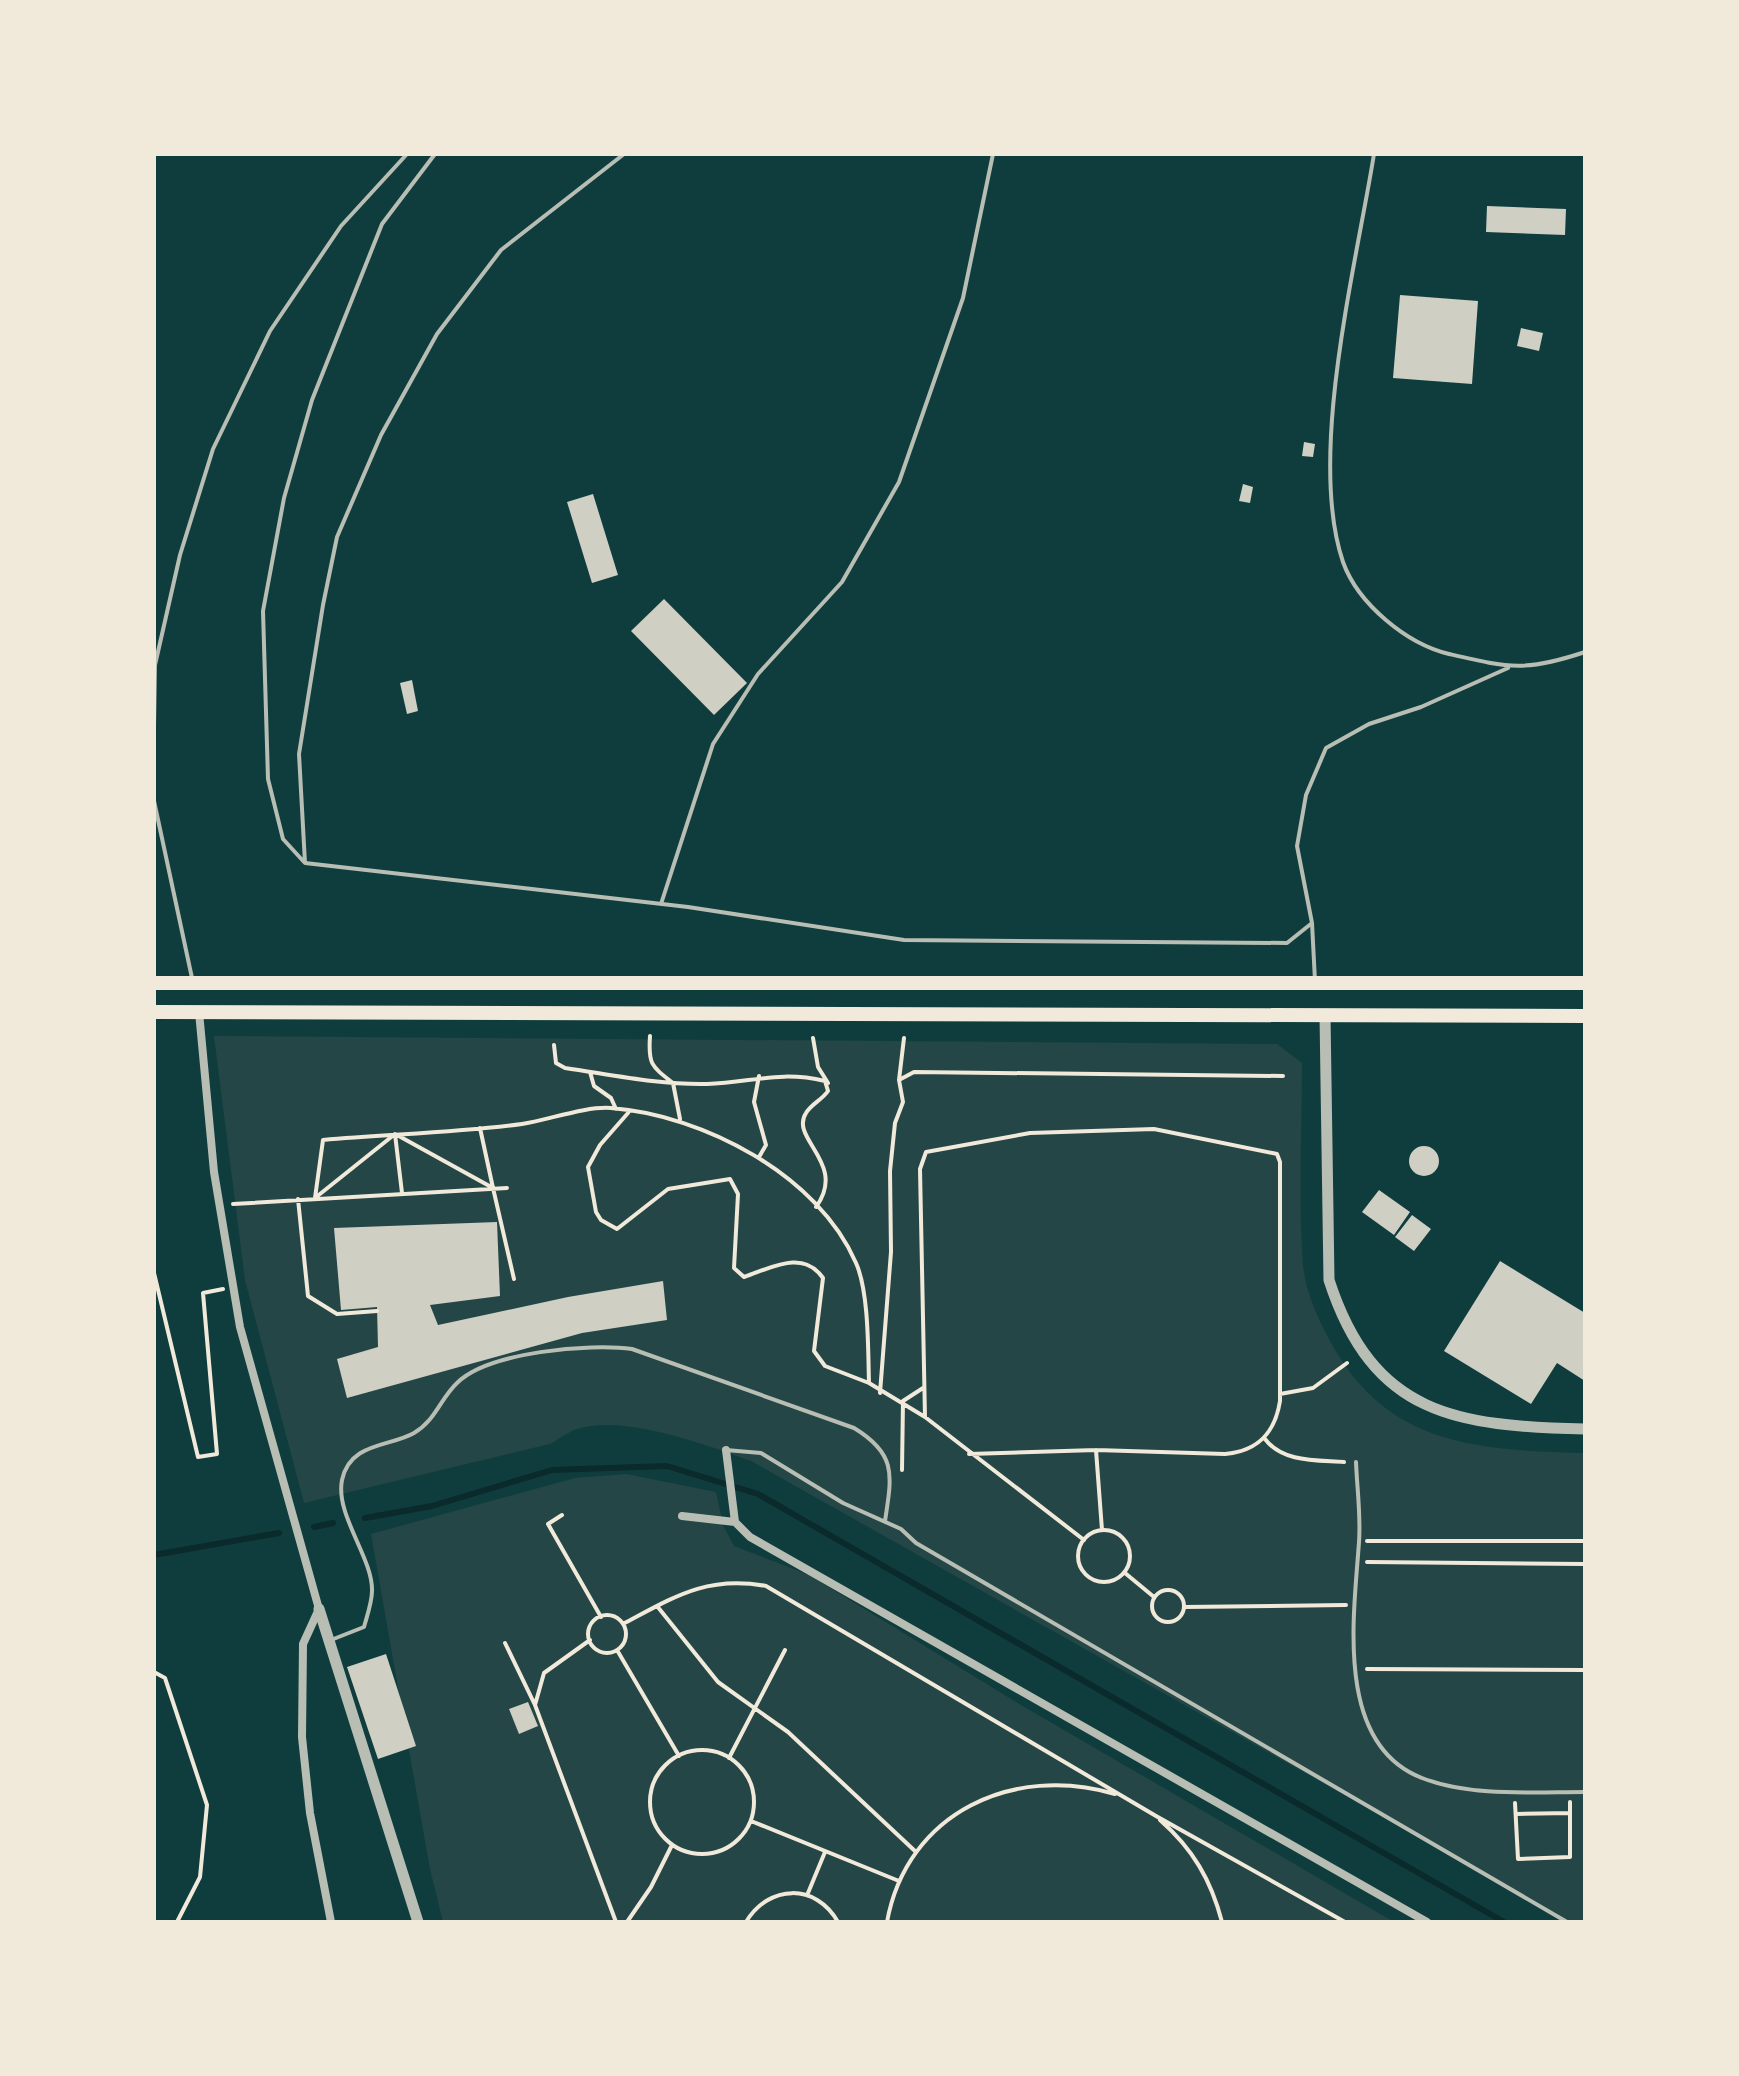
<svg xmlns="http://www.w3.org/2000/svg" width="1739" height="2076" viewBox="0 0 1739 2076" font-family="'Libre Baskerville',serif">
	<rect width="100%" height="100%" fill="#0f3d3e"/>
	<path fill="#244646" d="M214,1036L1277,1044L1302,1063C1302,1129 1298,1198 1303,1264C1305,1290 1317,1317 1329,1339C1385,1446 1477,1450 1585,1453V1922H1570L751,1461C706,1445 624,1414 577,1429C568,1432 559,1439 550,1444L304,1503L245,1280Z
		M626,1474L716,1492L723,1525L734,1546L809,1575L1021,1705L1394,1922H443L430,1869L371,1534L575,1478Z"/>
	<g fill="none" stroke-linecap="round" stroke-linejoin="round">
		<path stroke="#0a2a2b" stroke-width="6" d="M365,1518L432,1506L552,1470L667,1466L758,1494L1504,1922
			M314,1527L333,1523
			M154,1555L279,1533"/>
	</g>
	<path fill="#cfcfc3" d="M1487,206L1566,209L1565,235L1486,232Z
		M1400,295L1478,301L1472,384L1393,378Z
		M1521,328L1543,333L1539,351L1517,346Z
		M1304,442L1315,444L1313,457L1302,456Z
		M1243,484L1253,487L1250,503L1239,501Z
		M593,494L618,575L592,583L567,502Z
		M664,599L747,683L714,715L631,631Z
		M412,680L418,711L407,714L400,683Z
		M1409 1161a15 15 0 1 1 30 0a15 15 0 1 1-30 0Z
		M1379,1190L1410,1212L1394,1235L1362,1212Z
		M1412,1215L1431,1229L1414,1251L1395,1237Z
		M497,1222L500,1296L430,1305L438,1325L568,1297L663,1281L667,1320L582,1333L347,1398L337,1359L378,1347L377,1307L341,1310L334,1228Z
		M1500,1261L1585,1313V1381L1557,1363L1531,1404L1444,1351Z
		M386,1654L416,1746L378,1759L347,1667Z
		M528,1702L538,1726L519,1734L509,1709Z"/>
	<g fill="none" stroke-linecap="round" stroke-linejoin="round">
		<path stroke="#f1e9da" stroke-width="4" d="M650,1036C648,1064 651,1066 673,1083L680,1119
			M813,1038L818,1067L828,1083
			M554,1045L556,1063L565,1068C613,1075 659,1085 707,1084C751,1083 778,1070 825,1081L828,1091C822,1100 811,1104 806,1113C789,1139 848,1163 816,1207
			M590,1072L594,1086L611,1098L616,1109
			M759,1076L754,1102L766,1145L759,1157
			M899,1080L914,1072L1283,1076
			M628,1113L600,1145L588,1167L596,1212L601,1220L617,1229L668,1189L730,1179L738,1194L734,1268L744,1277C771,1268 803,1249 823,1278L814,1351L825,1366L869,1383L925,1417L1084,1540
			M395,1134L315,1198L323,1140C389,1134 456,1133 522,1124C548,1120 586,1106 611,1108C703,1115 818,1175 856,1263C869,1292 868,1351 869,1383
			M395,1134L402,1193
			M397,1135L493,1188L480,1128
			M493,1188L514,1279
			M298,1199L308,1296L337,1314L377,1311
			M233,1204L507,1188
			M154,1273L198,1457L217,1454L203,1293L223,1289
			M880,1393L891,1252L890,1171L895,1123L903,1102L899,1080L904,1038
			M1280,1394L1313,1388L1347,1363
			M925,1417L920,1169L926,1152L1030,1133L1154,1129L1277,1154L1280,1162V1401C1275,1433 1258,1451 1225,1454L1096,1450L969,1454
			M1265,1439C1283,1463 1318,1460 1344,1462
			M1096,1450L1102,1530
			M902,1470L903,1401L923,1388
			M562,1515L548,1524L601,1617
			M1078 1556a26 26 0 1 1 52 0a26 26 0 1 1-52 0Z
			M1367,1541H1585
			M1367,1562L1585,1564
			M1125,1573L1154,1597
			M1152 1606a16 16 0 1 1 32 0a16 16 0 1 1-32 0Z
			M657,1606L718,1682L788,1732L916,1852
			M1184,1607L1346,1605
			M588 1634a19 19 0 1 1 38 0a19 19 0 1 1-38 0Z
			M623,1624C674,1597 707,1575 766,1586L1156,1816L1345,1922
			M505,1643L535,1705L616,1922
			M617,1650L679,1756
			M1367,1669L1585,1670
			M154,1672L165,1678L207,1805L200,1877L177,1922
			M535,1705L544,1673L590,1640
			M650 1802a52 52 0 1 1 104 0a52 52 0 1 1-104 0Z
			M729,1758L785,1650
			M1515,1803L1518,1859L1570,1857V1802
			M1516,1814L1570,1813
			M1160,1820C1193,1849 1211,1880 1222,1922
			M751,1821L899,1881
			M808,1893L825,1852
			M627,1922L651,1887L672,1845
			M746,1922C769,1884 816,1883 838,1922
			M887,1922C907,1812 1014,1764 1115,1794"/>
		<path stroke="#b8beb3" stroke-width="4" d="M624,154L501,250L437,334L381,435L337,537L323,605L299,754L305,863L688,907L904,940L1287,943L1312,923L1315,981
			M1374,154C1356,266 1307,456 1343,562C1358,604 1407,644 1449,654C1510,668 1525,672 1585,652
			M154,727L155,665L180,555L213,449L270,331L341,226L407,154
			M154,801L192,978
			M305,863L283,839L268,779L263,611L284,498L312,400L382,224L435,154
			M661,904L713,744L758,674L842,582L899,482L963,298L993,154
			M1312,923L1297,846L1306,795L1326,748L1369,724L1421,707L1508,668
			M726,1450L761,1453L843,1503L901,1529L916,1543L1567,1922
			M1356,1462C1357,1488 1361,1516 1359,1542C1354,1615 1334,1744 1422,1778C1470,1797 1534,1792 1585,1792
			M331,1640L364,1627C367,1616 372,1602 372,1591C373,1558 335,1515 342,1480C350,1442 390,1447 414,1433C436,1420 440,1399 457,1383C488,1352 590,1343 632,1349L854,1428C897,1454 892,1475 885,1521"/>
		<path stroke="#b8beb3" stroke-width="8" d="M199,1012L214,1172L240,1327L319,1609L303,1644L302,1737L310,1813L331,1922
			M726,1450L735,1522L750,1537L1427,1922
			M682,1516L735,1522"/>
		<path stroke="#b8beb3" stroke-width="11" d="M1325,1015L1329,1280C1373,1416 1457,1426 1585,1429
			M319,1609L418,1922"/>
		<path stroke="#f1e9da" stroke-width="14" d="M154,983H1585
			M154,1012L1585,1016"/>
	</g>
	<rect width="1739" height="2076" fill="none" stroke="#f1e9da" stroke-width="312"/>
</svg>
